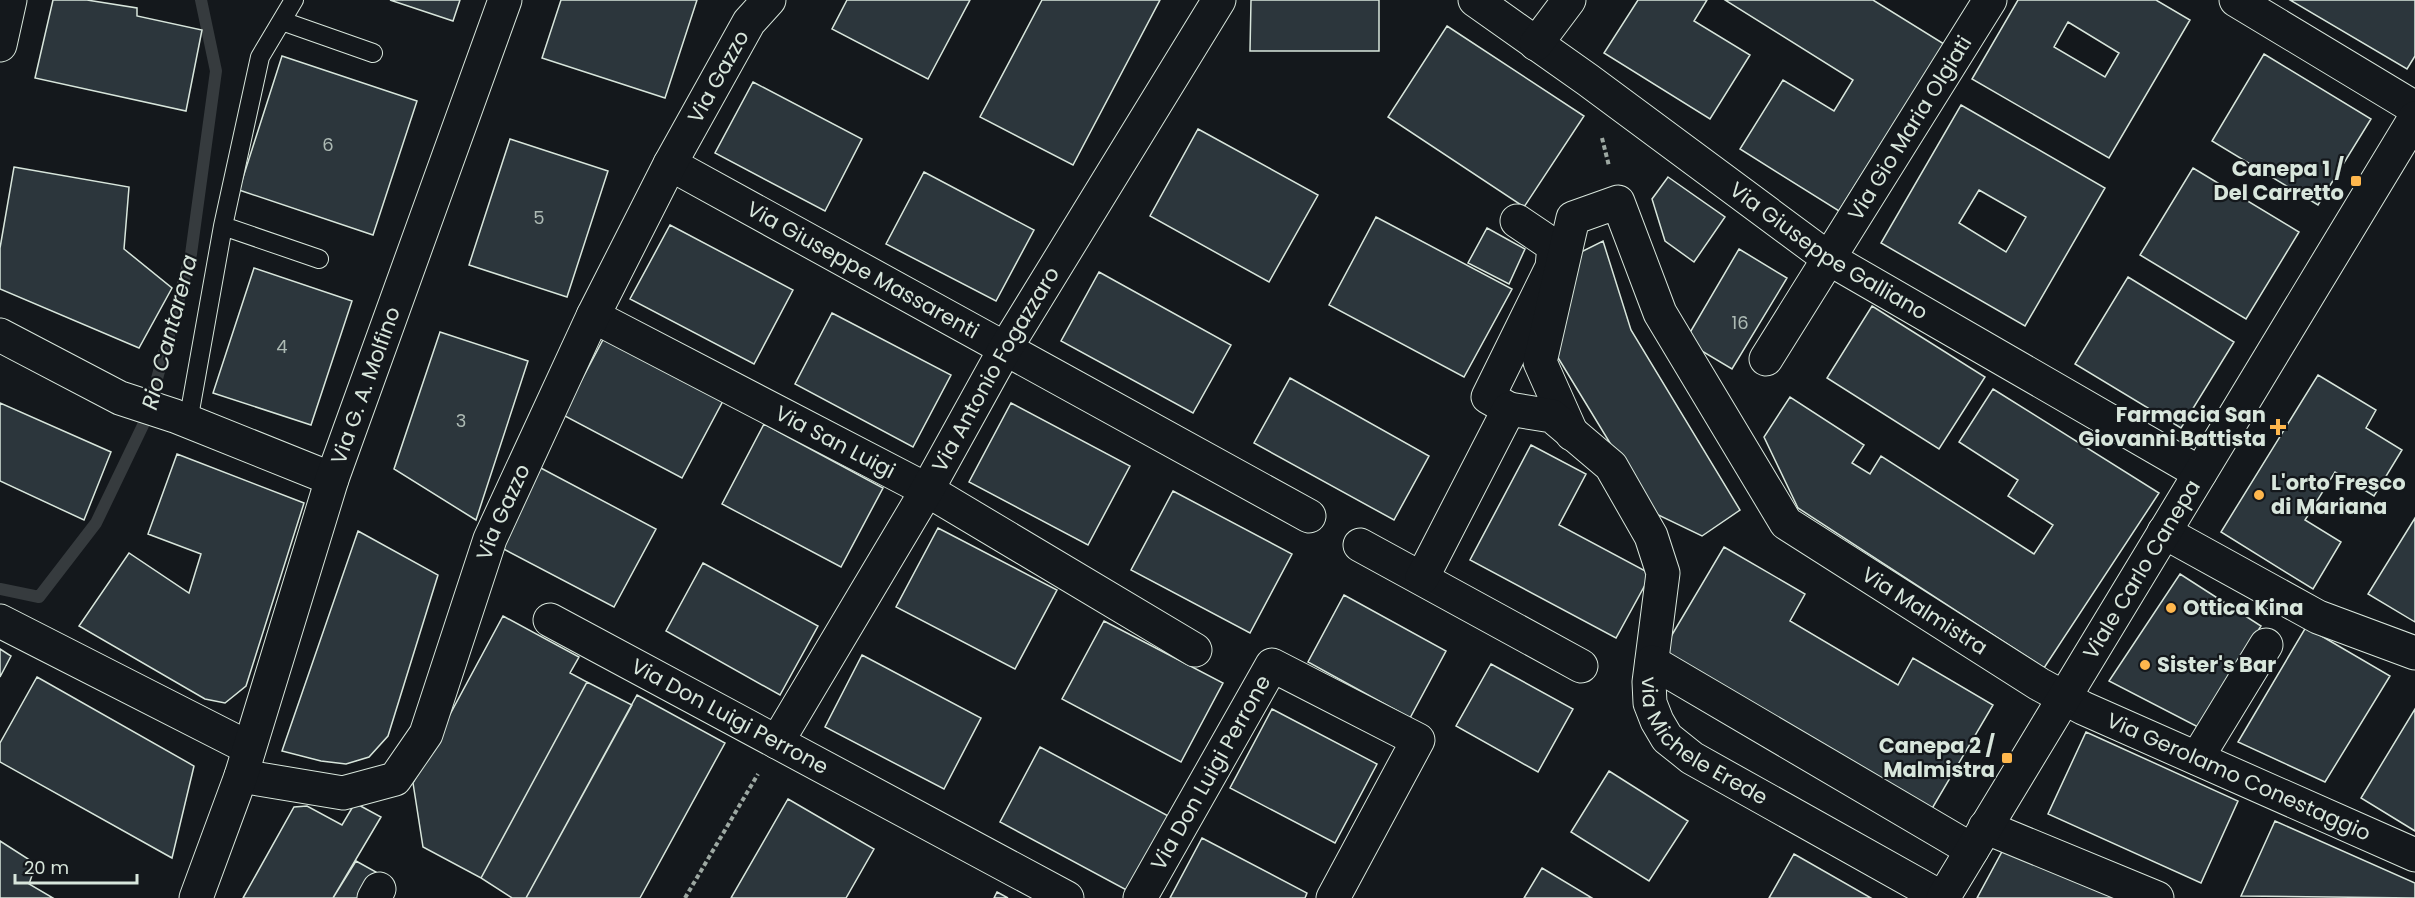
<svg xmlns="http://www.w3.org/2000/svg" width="2415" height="898" viewBox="0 0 2415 898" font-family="Poppins,sans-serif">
	<rect width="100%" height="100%" fill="#14181c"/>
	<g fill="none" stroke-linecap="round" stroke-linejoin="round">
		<path stroke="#363b3e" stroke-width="12" d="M0,589L39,597L96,523L146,419L191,254L216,71L201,0"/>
	</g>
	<path fill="#2c363c" stroke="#d8e6dc" stroke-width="1.5" fill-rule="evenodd" d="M53,0H87L137,8V16L202,30L186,111L35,78Z
		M390,0H460L453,21Z
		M561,0H697L665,98L542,58Z
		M847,0H970L928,79L832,29Z
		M1042,0H1160L1073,165L980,117Z
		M1251,0H1379V51H1250Z
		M1638,0H1707L1694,21L1750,55L1710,119L1604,53Z
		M1725,0H1873L1944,44L1839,211L1740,149L1783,80L1834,111L1853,80Z
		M2018,0H2156L2190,20L2109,158L1972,79ZM2068,22L2119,53L2105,77L2054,47Z
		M2290,0H2415V56L2407,69Z
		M1447,26L1584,116L1524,207L1388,117Z
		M2264,54L2371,119L2318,205L2212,141Z
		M282,56L417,101L373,235L239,190Z
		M753,82L862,139L825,211L715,153Z
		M1961,105L2105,188L2025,326L1881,243ZM1979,190L2026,217L2006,252L1959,223Z
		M1198,129L1318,195L1269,282L1150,216Z
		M510,139L608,171L567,297L469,265Z
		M14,167L129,187L124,249L172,288L139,348L0,289V248Z
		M2193,168L2299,232L2246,319L2140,255Z
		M924,172L1034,230L996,301L886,244Z
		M1668,177L1725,217L1694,262L1665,241L1652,199Z
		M1376,217L1512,289L1464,377L1329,305Z
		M670,225L793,290L754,364L630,299Z
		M1487,228L1525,249L1509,284L1468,263Z
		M1603,241L1631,330L1740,510L1702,536L1652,512L1557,356L1581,252Z
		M1739,249L1787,278L1732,369L1685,341Z
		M254,268L352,301L311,425L213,393Z
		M1099,272L1231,345L1193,413L1061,341Z
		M2128,277L2234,342L2181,428L2075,364Z
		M1872,306L1985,377L1939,449L1827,378Z
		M832,313L951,375L913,447L795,384Z
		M440,332L528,361L476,520L394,469Z
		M605,336L724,399L682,478L563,415Z
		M2318,375L2376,410L2366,428L2402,450L2374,496L2335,472L2305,520L2341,542L2313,589L2221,532Z
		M1290,378L1429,456L1394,520L1254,443Z
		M1993,389L2159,493L2044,668L1798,508L1764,437L1790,397L1864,445L1852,463L1870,474L1881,456L2034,554L2053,525L2008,496L2018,480L1959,442Z
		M0,403L111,452L84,520L0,481Z
		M1011,403L1130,466L1088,545L969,482Z
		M764,424L883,488L841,567L722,504Z
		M1531,445L1586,474L1559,525L1651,574L1616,638L1470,560Z
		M177,454L304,503L246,686L225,703L205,699L79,626L129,553L189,593L201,554L148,534Z
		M537,466L656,529L614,607L496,545Z
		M1173,491L1292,554L1250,633L1131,570Z
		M2415,518V622L2368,594Z
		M938,528L1057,590L1015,669L896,607Z
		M358,531L438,575L388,736L369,757L346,764L321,761L282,751Z
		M1724,547L1805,594L1790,621L1898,685L1913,658L1993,705L1930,812L1660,655Z
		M703,563L818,626L780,695L666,631Z
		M2180,574L2261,626L2198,727L2109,681Z
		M1344,595L1446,651L1410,718L1308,662Z
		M503,616L579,657L570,673L587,682L481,878L423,847L413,783Z
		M1104,621L1223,683L1181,762L1062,699Z
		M2306,627L2390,676L2325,782L2238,742Z
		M0,649L11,656L0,677Z
		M862,655L981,718L944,789L825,727Z
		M1491,664L1573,709L1538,772L1456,726Z
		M37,677L194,766L172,858L0,762V743Z
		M587,682L632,705L526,898H512L481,878Z
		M637,695L725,743L640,898H526Z
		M1272,709L1377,764L1335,843L1230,788Z
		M2415,709V831L2361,798Z
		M2086,732L2238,801L2201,883L2048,814Z
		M1040,747L1172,818L1132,893L1000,822Z
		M1609,771L1688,821L1649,881L1571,832Z
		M788,799L874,849L846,898H731Z
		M355,803L381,817L333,898H243L294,807L307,806L342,825Z
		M2275,821L2415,883V898L2241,896Z
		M1202,838L1307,893L1305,898H1170Z
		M0,841L36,864L29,884L53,898H0Z
		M2004,848L2117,898H1977Z
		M1794,854L1871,898H1769Z
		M356,861L376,872L363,898H333Z
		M1542,868L1592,898H1524Z
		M997,892L1008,898H994Z"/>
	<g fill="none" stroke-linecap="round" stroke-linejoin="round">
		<defs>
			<path id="lane" d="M282,21L373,53
				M223,226L319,259
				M188,422L223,226L260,57L294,0"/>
			<g id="street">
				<path id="s1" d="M1475,0L1588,80L1828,258L2200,473"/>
				<path d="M2236,0L2415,108"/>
				<path d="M1536,44L1569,0"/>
				<path d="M0,45L10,0"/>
				<path id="s2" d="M670,164L1309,516"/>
				<path id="s3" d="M593,316L927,490L1195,650"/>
				<path d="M0,335L120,398L175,416L332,479"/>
				<path id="s4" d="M1766,359L1990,0"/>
				<path d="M1509,409L1488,397L1552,267L1554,246L1517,221"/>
				<path id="s5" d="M1572,434L1540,362L1573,218L1618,202L1660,313L1786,523L2039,684L2083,708L2415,855"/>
				<path d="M2164,532L2318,617L2415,653"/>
				<path d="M1360,545L1581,666"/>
				<path id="s6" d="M1422,578L1509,409L1552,416L1611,466L1651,536L1663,573L1649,682L1650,703L1657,721L1667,738L1692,758L1942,898"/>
				<path id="s7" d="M550,620L1067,898"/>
				<path d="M0,621L249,748"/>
				<path d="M1652,662L1972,850"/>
				<path id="s8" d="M777,742L927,490L1005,349L1219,0"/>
				<path d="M2197,758L2266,645"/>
				<path id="s9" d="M241,776L343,793L395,779L426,734L490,539L593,316L670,164L749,22L769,0"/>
				<path d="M1985,827L2157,898"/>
				<path id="s10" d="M196,898L241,776L332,479L505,0"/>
				<path d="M374,898L379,889"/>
				<path id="s11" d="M1140,898L1272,665L1418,740L1333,898"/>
			</g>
			<g id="secondary">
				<path id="s12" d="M1943,898L2415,118"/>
			</g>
		</defs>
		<use href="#lane" stroke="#d8e6dc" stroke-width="20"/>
		<use href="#street" stroke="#d8e6dc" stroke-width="35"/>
		<use href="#secondary" stroke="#d8e6dc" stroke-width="35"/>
		<path stroke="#9da8a2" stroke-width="4" stroke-dasharray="4.5 3" stroke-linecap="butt" d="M1602,138L1609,166
			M685,898L758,774"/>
		<use href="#lane" stroke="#14181c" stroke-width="18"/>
		<use href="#street" stroke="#14181c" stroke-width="33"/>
		<use href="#secondary" stroke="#14181c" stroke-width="33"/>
	</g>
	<g fill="#ffb74d" stroke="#14181c" stroke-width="2">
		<rect x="2350" y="175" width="12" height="12" rx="3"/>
		<path d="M2275 418h6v6h6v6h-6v6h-6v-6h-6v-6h6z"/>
		<circle cx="2259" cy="495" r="6"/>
		<circle cx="2171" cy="608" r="6"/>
		<circle cx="2145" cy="665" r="6"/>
		<rect x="2001" y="752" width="12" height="12" rx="3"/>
	</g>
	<g text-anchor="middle" stroke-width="4.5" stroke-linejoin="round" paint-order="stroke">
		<g font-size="18" fill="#adbab4">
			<text x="328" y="151">6</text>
			<text x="539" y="224">5</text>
			<text x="1740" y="329">16</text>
			<text x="282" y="353">4</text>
			<text x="461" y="427">3</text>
		</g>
		<g font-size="21" fill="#d8e6dc" stroke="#14181c">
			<text dy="7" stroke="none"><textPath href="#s9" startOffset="933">Via Gazzo</textPath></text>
			<text dy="7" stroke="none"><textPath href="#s4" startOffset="272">Via Gio Maria Olgiati</textPath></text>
			<text dy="7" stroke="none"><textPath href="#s1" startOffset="434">Via Giuseppe Galliano</textPath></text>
			<text dy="7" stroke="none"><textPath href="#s2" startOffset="220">Via Giuseppe Massarenti</textPath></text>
			<text dy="7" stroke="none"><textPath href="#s8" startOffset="432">Via Antonio Fogazzaro</textPath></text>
			<text dy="7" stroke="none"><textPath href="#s10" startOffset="540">Via G. A. Molfino</textPath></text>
			<text dy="7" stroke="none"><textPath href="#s3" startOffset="273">Via San Luigi</textPath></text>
			<text dy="7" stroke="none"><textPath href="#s9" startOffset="447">Via Gazzo</textPath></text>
			<text dy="7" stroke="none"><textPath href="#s12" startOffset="384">Viale Carlo Canepa</textPath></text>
			<text dy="7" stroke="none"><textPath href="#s5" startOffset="802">Via Malmistra</textPath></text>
			<text dy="7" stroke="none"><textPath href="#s7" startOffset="204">Via Don Luigi Perrone</textPath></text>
			<text dy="7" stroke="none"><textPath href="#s6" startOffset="626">via Michele Erede</textPath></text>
			<text dy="7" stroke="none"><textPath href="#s11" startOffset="144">Via Don Luigi Perrone</textPath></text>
			<text dy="7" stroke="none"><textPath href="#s5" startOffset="1158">Via Gerolamo Conestaggio</textPath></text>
		</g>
		<g font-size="21" font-weight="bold" fill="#d8e6dc" stroke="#14181c" text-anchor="end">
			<text x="2344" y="176">Canepa 1 /<tspan x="2344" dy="24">Del Carretto</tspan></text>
			<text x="2266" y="422">Farmacia San<tspan x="2266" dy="24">Giovanni Battista</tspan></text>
			<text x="2271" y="490" text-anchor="start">L'orto Fresco<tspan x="2271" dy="24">di Mariana</tspan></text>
			<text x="2183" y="615" text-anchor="start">Ottica Kina</text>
			<text x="2157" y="672" text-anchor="start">Sister's Bar</text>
			<text x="1995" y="753">Canepa 2 /<tspan x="1995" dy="24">Malmistra</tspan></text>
		</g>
		<g font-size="22" font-style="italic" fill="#d8e6dc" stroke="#14181c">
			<text transform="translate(169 332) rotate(-75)" y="8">Rio Cantarena</text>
		</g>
	</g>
	<path d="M15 874v9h122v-9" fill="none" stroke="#d8e6dc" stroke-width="3"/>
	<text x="24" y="874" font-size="18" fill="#d8e6dc" stroke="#14181c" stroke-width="4.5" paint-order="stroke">20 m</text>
</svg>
